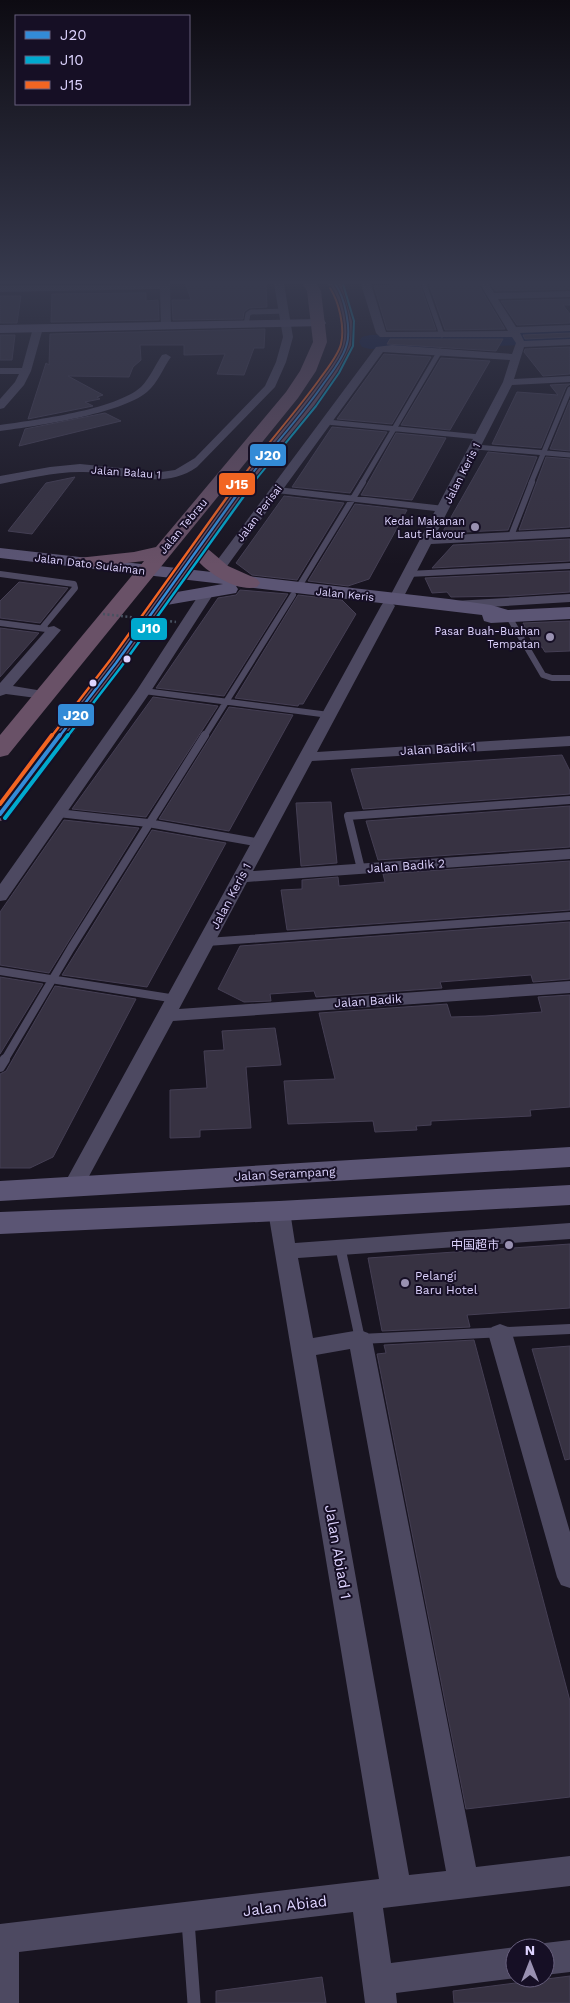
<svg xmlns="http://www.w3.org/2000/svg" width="570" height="2003" viewBox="0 0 570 2003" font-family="'Work Sans','Noto Sans SC',sans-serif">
	<rect width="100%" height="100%" fill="#181420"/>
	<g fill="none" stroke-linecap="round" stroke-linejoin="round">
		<path fill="#0b1840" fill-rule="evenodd" d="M570,330V344L370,349L362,347L359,342L362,337L370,335Z"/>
	</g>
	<path fill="#373242" stroke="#453f54" d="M186,284H266L267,307L249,308L244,312L243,319L173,320L172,300H191Z
		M412,284H420L436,330H387L374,286Z
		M429,284H478L505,329L445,330Z
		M491,284H570V289L495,291Z
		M146,293V301L158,300L159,320L51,322L52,294Z
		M0,296H21L17,323H0Z
		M570,299V305H563L570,314V323L517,325L501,301Z
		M265,329L264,348H254L244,375L217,374L225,354L184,355V345H140L141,360L133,367L129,377L68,376L103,395L97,397L100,399L85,402L93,406L28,419L46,363L49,365L50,334Z
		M570,333V337L525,339L523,335Z
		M0,335H15L12,360H0Z
		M390,339H503L496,351L387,344Z
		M570,347V374L543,376L524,352L525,349Z
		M384,354L431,357L392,424L337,419Z
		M441,358L490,361L450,430L401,425Z
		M570,384L566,387L541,448L492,444L517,392L558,395L550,385Z
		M570,400V451L550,449Z
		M105,413L121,421L19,446L25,429Z
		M332,427L387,432L350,493L292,487Z
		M396,433L446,438L412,500L361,495Z
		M488,452L537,457L508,530L442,533Z
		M546,457L570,459V527L519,530Z
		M75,477L32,534L8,531L46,483Z
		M284,496L344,503L297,580L252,575L236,563Z
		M355,504L407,510L369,579L348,586L308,581Z
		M570,539V561L432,568L453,545Z
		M570,571V592L511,596L451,597L447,592L432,593L425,578Z
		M19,582L68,588L40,623L0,618V601Z
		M240,590L288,594L224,696L156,688L218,598L236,595Z
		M298,595L342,600L356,614L303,704H299L298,706L235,698Z
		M570,621V651L545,652L542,647L535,648L523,623Z
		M0,628L39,633L0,677Z
		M153,697L218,706L146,817L72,809Z
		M229,707L293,715L229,831L159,819Z
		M562,755L570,771V794L363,809L351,769Z
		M331,802L337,863L301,866L296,803Z
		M570,806V847L378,860L366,821Z
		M64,820L139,828L49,973L0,965V912Z
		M152,830L226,843L147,987L62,975Z
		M570,861V910L287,930L281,890L302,889V880L338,877L339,886L385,882L383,874Z
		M570,922V979L533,982L531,975L440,982L442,988L316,997L314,991L270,994L271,1001L244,1002L218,989L240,946Z
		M0,977L43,984L0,1054Z
		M55,986L136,999L53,1157L30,1168H0V1074L6,1071Z
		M570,995V1107L530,1110L531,1116L431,1121V1125L416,1126L417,1130L375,1132L373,1121L288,1124L284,1081L335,1079L319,1013L447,1004L451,1017L485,1016L542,1012L538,997Z
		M275,1028L281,1065L246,1067L251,1128L200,1130V1137L170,1138V1090L207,1088L204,1051L224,1050L222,1031Z
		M570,1244V1308L467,1315L470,1327L382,1331L368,1258Z
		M474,1340L570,1701V1797L466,1809L377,1354L386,1353L384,1345Z
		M570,1346V1459L565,1460L532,1349Z
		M570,1976V2003H454L453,1991Z
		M322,1977L326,2003H216V1991Z"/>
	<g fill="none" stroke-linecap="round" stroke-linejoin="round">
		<path stroke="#4d4961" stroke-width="5" d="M424,284L442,335
			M246,324L248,314L251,312L285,311
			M327,422L479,437
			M476,447L570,455
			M362,483L440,351
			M531,483L570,389"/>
		<path stroke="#4d4961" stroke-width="6" d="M277,490L444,509
			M511,536L532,482
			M0,574L74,584L75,588L42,628
			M408,574L570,566
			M298,588L363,482
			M509,617L543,675L552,678H570
			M0,623L46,629
			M144,691L329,715
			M204,737L293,595"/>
		<path stroke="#4d4961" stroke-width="8" d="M58,813L148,823L261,843
			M361,869L348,816L570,800
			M207,942L570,916
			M0,971L176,999
			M4,1061L71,948L205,735"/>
		<path stroke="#4d4961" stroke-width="10" d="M0,1067L5,1059
			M340,1246L360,1339L570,1329"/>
		<path stroke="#4d4961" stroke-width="13" d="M188,1921L194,2003"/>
		<path fill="#4d4961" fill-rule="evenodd" d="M170,284L171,326L166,329L161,326L160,289L0,292V286Z
			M274,284H284L293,337L286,362L275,387L197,467C162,492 119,471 80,472C53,472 26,479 0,484V476L50,467L80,464L161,472L175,470L195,458L265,386L276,362L283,337Z
			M361,284H371L386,332L508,331L480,284H489L494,293L570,291V297L498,299L516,327L570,325V331L520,333L524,341L570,339V345L524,347L514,379L570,376V382L512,385L435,536L570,529V537L431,544L402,600L400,603L393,604L395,606L317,752L570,736V746L312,761L253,871L570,849V859L247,882L179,1009L570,981V993L173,1021L81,1191L74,1193L67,1191L63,1186L381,606L383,603L390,602L388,600L503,382L510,360L383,352L222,573L217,574L210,570L376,347L392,345L512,354L516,343L512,337H380L376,333Z
			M38,325L43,328L31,371L24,385L4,408L0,409V399L15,382L19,374H0V368H22L33,328Z
			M166,354L171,357C163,368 158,383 147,392C121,414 36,426 0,431V425C35,420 115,410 141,387C150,378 155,365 162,355Z
			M207,589L214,593L151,691L6,900L0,901V884L137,690L202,590Z
			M570,594V602L455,609L448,605L455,601Z
			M54,626L61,630L13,686L49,692L51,695L49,698L44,699L6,694L0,696V683L49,627Z
			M279,1204L287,1206L290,1211L295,1243L570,1223V1239L298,1258L313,1338L360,1330L368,1333L372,1339L476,1867L570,1856V1886L383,1908L391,1963L515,1947L517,1948H515V1978H517L396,1993L397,2003H365L353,1912L19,1952V2003H0V1924L379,1879L268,1211L271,1206ZM350,1349L446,1871L409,1875L316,1355Z
			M500,1324L508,1327L512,1333L570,1532V1588L561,1585L557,1577L488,1333L492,1327Z
			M570,1940V1972L545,1975V1948H534L545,1943Z"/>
		<path fill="#5b5574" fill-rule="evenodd" d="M319,319L324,320L326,323L324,326L0,333V325Z
			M0,548L449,599L491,605L508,610L570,607V619L491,623L484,621L482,615L236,586L238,589L236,593L161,606L154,604L152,600L154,596L223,584L0,558Z
			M570,1147V1167L0,1201V1181Z
			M570,1185V1205L279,1221L0,1234V1212L279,1201Z"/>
		<path fill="#695167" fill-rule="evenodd" d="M303,284H317L321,291L327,342L316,371L298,398L8,755L0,757V735L144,561L85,568L78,566L75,562L78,558L134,552L156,547L286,392L300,371L313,342L307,291Z
			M328,284H342L347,291L355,322L354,346L342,369L317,405L256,481L208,549L228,566L257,579L260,583L257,587C238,592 211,575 199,562L123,667L8,819L0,821V798L109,659L244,473L305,399L327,369L340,346L341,322L333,291Z"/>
		<path stroke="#485261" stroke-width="2.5" stroke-dasharray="2 2.5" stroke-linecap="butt" d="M103,614L176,622"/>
		<defs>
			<path id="bus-1-far2" d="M245,483C270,449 300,418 324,383C332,372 342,360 346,347C352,331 345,297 335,284"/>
			<path id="bus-1-far1" d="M59,737L116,663L246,482"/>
			<path id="bus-1" d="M0,814L60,735"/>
			<path id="bus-2-far2" d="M253,483L316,406L339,373L353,346L354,321L343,284"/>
			<path id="bus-2-far1" d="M67,737L121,667L254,482"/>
			<path id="bus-2" d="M5,818L68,735"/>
			<path id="bus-3-far2" d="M238,483C263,448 293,416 319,380C326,370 338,356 341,344C345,327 339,302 330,288"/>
			<path id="bus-3-far1" d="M51,737L111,659L238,482"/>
			<path id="bus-3" d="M0,804L52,735"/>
		</defs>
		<use href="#bus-1-far2" stroke="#160f25" stroke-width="4"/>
		<use href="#bus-1-far1" stroke="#160f25" stroke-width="5"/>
		<use href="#bus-1" stroke="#160f25" stroke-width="8"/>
		<use href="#bus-2-far2" stroke="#160f25" stroke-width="4"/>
		<use href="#bus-2-far1" stroke="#160f25" stroke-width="5"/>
		<use href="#bus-2" stroke="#160f25" stroke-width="8"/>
		<use href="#bus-3-far2" stroke="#160f25" stroke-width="4"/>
		<use href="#bus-3-far1" stroke="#160f25" stroke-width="5"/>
		<use href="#bus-3" stroke="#160f25" stroke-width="8"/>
		<use href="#bus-1-far2" stroke="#338bd7" stroke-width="2"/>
		<use href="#bus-1-far1" stroke="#338bd7" stroke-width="2.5"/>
		<use href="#bus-1" stroke="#338bd7" stroke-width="4"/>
		<use href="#bus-2-far2" stroke="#00a9ce" stroke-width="2"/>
		<use href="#bus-2-far1" stroke="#00a9ce" stroke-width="2.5"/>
		<use href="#bus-2" stroke="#00a9ce" stroke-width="4"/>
		<use href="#bus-3-far2" stroke="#f26522" stroke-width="2"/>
		<use href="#bus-3-far1" stroke="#f26522" stroke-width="2.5"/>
		<use href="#bus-3" stroke="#f26522" stroke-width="4"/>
	</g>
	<linearGradient id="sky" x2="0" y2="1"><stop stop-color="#0d0b12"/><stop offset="0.5" stop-color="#373a4e"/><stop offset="1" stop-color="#373a4e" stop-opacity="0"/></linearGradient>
	<rect width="570" height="565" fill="url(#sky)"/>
	<g fill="#9991b1" stroke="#160f25" stroke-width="2">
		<circle cx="475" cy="527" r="5"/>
		<circle cx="550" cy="637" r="5"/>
		<circle cx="509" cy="1245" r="5"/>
		<circle cx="405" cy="1283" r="5"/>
	</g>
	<g fill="#ded4ff" stroke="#160f25" stroke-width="2">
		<circle cx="127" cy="659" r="4.5"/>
		<circle cx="93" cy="683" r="4.5"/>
	</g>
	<g text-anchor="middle" stroke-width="4" stroke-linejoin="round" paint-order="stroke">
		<g font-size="11" fill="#ded4ff" stroke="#160f25">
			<text transform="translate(126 472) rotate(4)" y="4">Jalan Balau 1</text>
			<text transform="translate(462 473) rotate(-63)" y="4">Jalan Keris 1</text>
			<text transform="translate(259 513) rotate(-53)" y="4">Jalan Perisai</text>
			<text transform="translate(183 526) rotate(-50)" y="4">Jalan Tebrau</text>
			<text transform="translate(90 564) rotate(7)" y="4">Jalan Dato Sulaiman</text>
			<text transform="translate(345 594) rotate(6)" y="4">Jalan Keris</text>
		</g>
		<g font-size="11" fill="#ded4ff" stroke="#160f25" text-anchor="end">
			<text x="465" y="525">Kedai Makanan<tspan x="465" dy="13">Laut Flavour</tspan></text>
			<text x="540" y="635">Pasar Buah-Buahan<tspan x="540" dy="13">Tempatan</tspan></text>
		</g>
		<g font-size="12" fill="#ded4ff" stroke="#160f25">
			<text transform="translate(438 749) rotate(-3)" y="4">Jalan Badik 1</text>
			<text transform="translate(406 866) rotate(-4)" y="4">Jalan Badik 2</text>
			<text transform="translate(231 896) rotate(-62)" y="4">Jalan Keris 1</text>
			<text transform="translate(368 1001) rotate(-4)" y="4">Jalan Badik</text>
			<text transform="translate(285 1174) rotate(-3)" y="4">Jalan Serampang</text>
		</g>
		<g font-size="12" fill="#ded4ff" stroke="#160f25" text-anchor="end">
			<text x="499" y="1249">中国超市</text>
			<text x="415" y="1280" text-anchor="start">Pelangi<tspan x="415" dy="14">Baru Hotel</tspan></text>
		</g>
		<g font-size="15" fill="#ded4ff" stroke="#160f25">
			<text transform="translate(338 1552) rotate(80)" y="5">Jalan Abiad 1</text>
			<text transform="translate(285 1906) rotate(-7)" y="5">Jalan Abiad</text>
		</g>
	</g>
	<g stroke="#160f25" stroke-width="2">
		<rect x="249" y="443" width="38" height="24" rx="5" fill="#338bd7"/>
		<rect x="218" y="472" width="38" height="24" rx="5" fill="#f26522"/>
		<rect x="130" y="617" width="38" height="24" rx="5" fill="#00a9ce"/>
		<rect x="57" y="703" width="38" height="24" rx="5" fill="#338bd7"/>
	</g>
	<g font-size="14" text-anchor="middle" font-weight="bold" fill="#fff">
		<text x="268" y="460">J20</text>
		<text x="237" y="489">J15</text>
		<text x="149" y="633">J10</text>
		<text x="76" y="720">J20</text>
	</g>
	<rect x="15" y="15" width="175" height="90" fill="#160f25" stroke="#665e7c"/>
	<rect x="25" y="31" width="25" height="8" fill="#338bd7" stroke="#665e7c"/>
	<text x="60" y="40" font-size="15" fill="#ded4ff">J20</text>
	<rect x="25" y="56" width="25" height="8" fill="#00a9ce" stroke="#665e7c"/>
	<text x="60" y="65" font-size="15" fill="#ded4ff">J10</text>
	<rect x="25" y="81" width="25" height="8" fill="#f26522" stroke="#665e7c"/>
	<text x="60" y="90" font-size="15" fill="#ded4ff">J15</text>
	<g transform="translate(530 1963)"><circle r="24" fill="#160f25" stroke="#665e7c"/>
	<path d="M0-4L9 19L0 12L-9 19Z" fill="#9991b1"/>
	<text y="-8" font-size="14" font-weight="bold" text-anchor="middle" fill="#ded4ff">N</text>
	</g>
</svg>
